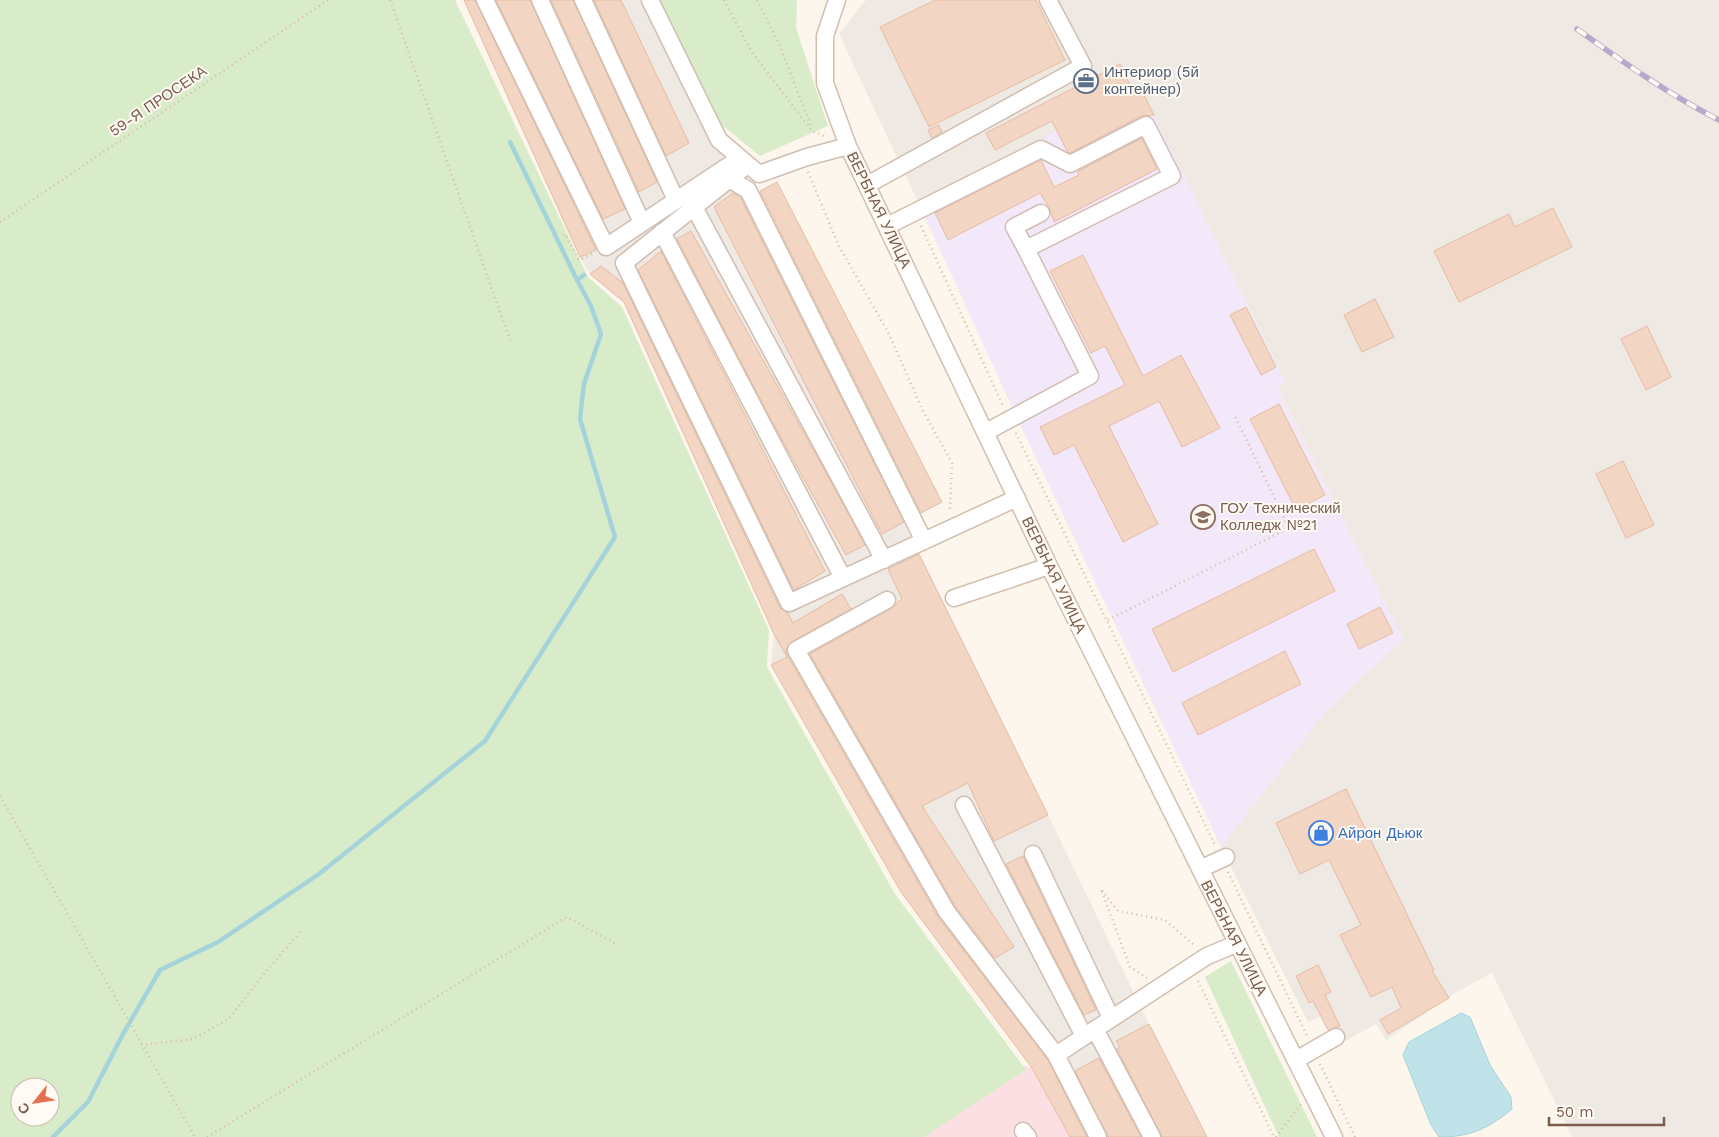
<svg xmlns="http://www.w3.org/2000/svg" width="1719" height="1137" viewBox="0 0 1719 1137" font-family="'Work Sans',sans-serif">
	<rect width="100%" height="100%" fill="#fdf6ec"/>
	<path fill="#efe9e4" d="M464,0H650L739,189L1048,815L1149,1024L1207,1137H1070L1032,1068L901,892L771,665L774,634L772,627L624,303L590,274L580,257Z
		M866,0H1719V1137H1572L1492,973L1457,992L1386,1040L1376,1024L1340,1044L1333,1030L1328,1031L1321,1016L1308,1022L1221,847L1325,712L1403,639L1277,388L1286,383L1141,90L918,202L839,34Z"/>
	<path fill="#f3e8fa" d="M1141,89L1286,383L1277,388L1403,639L1325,712L1221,847L1016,416L918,202Z"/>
	<path fill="#fbdfe3" d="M984,1055L1032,1068L1070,1137H845Z"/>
	<path fill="#d8ecc9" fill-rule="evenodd" d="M0,0H455L588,277L622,307L769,630L767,667L895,894L1026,1070L924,1137H0ZM20,1087H50V1117H20Z
		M655,0H797L796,28L828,126L760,156L718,122Z
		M1231,961L1317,1137H1279L1205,977Z"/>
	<path fill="#bfe3e8" stroke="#a5d3da" d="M1461,1013L1470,1017L1490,1065L1511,1097L1512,1109C1488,1129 1470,1137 1439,1137L1431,1125L1403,1055L1409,1042Z"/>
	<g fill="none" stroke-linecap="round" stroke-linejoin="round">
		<path stroke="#a5d3da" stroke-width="4.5" d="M510,142L577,280
			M53,1137L88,1102L123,1034L160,970L218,942L319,874L485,741L615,537L580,419L584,384L601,334L591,306L577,280L584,275"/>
	</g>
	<path fill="#f3d5c3" stroke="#e6bba3" d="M464,0H475L596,250L580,257Z
		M496,0H530L625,209L603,219Z
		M551,0H573L657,182L639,192Z
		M594,0H621L689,143L666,156Z
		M935,0H1036L1065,60L929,127L880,27Z
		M1120,64L1134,93L1141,89L1154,115L1141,116L1070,153L1067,151L1052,121L995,150L986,133Z
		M939,125L942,132L932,138L928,130Z
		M1142,138L1157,169L1054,222L1050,209L1040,193L948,240L935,213L1041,160L1054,187L1079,175L1077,172Z
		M777,182L942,502L921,513L760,191Z
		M733,193L740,197L904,522L882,534L714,207Z
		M1553,208L1572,247L1459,302L1434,251L1509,214L1515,227Z
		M691,231L830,480L865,545L846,555L769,416L677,239Z
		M661,251L825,571L794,590L638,270Z
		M1083,255L1143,376L1181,355L1220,428L1182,447L1159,401L1109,426L1158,524L1123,542L1074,445L1054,455L1040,427L1125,385L1105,346L1091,353L1050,271Z
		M601,266L623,283L780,608L788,613L793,623L842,594L851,609L791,642L786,649L787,655L938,917L1048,1060L1087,1137H1070L1032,1068L901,892L771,665L787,657L774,634L624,302L590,274Z
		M1375,299L1394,337L1362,352L1344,315Z
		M1246,307L1276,367L1261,375L1230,315Z
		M1647,326L1671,377L1646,390L1621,339Z
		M1279,404L1325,495L1296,510L1250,419Z
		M1623,461L1654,525L1626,538L1596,474Z
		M1314,549L1335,591L1173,672L1152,629Z
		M919,554L1048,815L994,841L968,783L922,806L1014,947L995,958L955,906L810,654L892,608L902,599L888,569Z
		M1380,607L1393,633L1359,649L1347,624Z
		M1285,651L1301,684L1198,735L1182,703Z
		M1346,789L1434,970L1432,971L1449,998L1388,1034L1380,1020L1401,1008L1392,987L1371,997L1340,935L1361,925L1329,860L1300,874L1276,823Z
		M1023,856L1096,1010L1084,1015L1006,864Z
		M1318,965L1331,992L1325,995L1340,1026L1328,1030L1313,1001L1309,1003L1296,976Z
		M1149,1024L1207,1137H1162L1117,1049L1120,1047L1116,1041Z
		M1099,1058L1141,1137H1108L1075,1071Z"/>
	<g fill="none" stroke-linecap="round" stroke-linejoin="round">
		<defs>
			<path id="minor" d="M485,0L606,247L740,158
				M540,0L642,223
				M583,0L676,200
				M650,0L719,140L759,174L807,157L848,146
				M837,0L825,36V83L848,146L1049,566L1334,1137
				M747,165L624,263L789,603L1017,498
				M729,179L748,190L924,541
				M867,185L1083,66L1048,0
				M694,207L884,560
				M887,226L1041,149L1070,164L1146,125L1172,176L1026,249L1090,376L986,432
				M662,232L843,578
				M1026,249L1014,227L1041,213
				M954,598L1049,566
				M887,600L796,650L947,912L1056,1055L1207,956L1236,944
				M964,805L1084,1036
				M1033,854L1111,1018
				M1200,869L1226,857
				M1095,1029L1152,1137
				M1056,1055L1098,1137
				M1296,1060L1336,1037
				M1023,1131L1028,1137"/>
		</defs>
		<use href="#minor" stroke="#d1beb0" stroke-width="19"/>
		<path stroke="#d9b8a5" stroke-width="2.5" stroke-dasharray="1 4" stroke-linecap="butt" d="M390,0L510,340
			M724,0L751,51L812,131L824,136
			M757,0L780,46L811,127
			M808,172L839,246L888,332L922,409L952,463L950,509
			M0,222L328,0
			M921,226L1003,406
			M563,235L565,234L579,260L592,254
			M1016,433L1215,845
			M1108,620L1289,528L1234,414
			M0,796L195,1137
			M1228,872L1307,1036
			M1147,978L1130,967L1101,889L1118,911L1165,920L1194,945
			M1198,981L1274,1137
			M141,1045L193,1039L229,1019L258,981L300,932
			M1320,1064L1355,1137
			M207,1137L567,917L618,945
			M1276,1137L1301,1104"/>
		<use href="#minor" stroke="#fff" stroke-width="16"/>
		<defs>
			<path id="rail" d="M1577,29C1623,62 1668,94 1719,120"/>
		</defs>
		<use href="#rail" stroke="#b9a8c9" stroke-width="5.5"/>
		<use href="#rail" stroke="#fffaf3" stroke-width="4" stroke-dasharray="11" stroke-linecap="butt"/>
	</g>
	<defs>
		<symbol id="office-ring" viewBox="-11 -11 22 22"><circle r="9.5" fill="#fffaf3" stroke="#5c6f8a" stroke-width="1.5"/><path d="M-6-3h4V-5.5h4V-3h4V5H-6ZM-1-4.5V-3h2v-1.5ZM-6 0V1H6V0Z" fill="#5c6f8a"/></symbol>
		<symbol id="university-ring" viewBox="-11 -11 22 22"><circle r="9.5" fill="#fffaf3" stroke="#8d6e63" stroke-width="1.5"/><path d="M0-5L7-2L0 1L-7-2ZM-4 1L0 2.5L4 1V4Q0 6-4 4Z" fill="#8d6e63"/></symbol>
		<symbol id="shop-ring" viewBox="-11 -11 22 22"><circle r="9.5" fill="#fffaf3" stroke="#3f7fe0" stroke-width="1.5"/><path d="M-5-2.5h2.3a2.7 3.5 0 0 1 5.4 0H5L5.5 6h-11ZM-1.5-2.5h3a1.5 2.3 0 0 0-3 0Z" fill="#3f7fe0"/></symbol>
	</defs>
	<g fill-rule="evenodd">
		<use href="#office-ring" x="1072" y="67" width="28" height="28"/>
		<use href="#university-ring" x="1189" y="503" width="28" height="28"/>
		<use href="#shop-ring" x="1307" y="819" width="28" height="28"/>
	</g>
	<g text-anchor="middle" stroke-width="4" stroke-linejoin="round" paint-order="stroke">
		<g font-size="15" fill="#4e5e75" stroke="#fffaf3" text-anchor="start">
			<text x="1104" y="77">Интериор (5й<tspan x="1104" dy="17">контейнер)</tspan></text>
		</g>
		<g font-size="15" fill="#7a5c4d" stroke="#fffaf3">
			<text transform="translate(158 101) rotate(-34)" y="5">59-Я ПРОСЕКА</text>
			<text transform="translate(879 210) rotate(64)" y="5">ВЕРБНАЯ УЛИЦА</text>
			<text transform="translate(1054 575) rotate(64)" y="5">ВЕРБНАЯ УЛИЦА</text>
			<text transform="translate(1234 938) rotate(63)" y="5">ВЕРБНАЯ УЛИЦА</text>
		</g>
		<g font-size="15" fill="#785e54" stroke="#fffaf3" text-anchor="start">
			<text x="1220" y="513">ГОУ Технический<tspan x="1220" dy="17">Колледж №21</tspan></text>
		</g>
		<g font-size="15" fill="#366cbe" stroke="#fffaf3" text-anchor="start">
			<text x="1338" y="838">Айрон Дьюк</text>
		</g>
	</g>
	<g transform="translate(35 1102) rotate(240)"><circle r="24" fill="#fffaf3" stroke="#cabbb1"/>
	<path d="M0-4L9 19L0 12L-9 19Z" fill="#e76f51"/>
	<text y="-8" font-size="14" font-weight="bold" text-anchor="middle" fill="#7a5c4d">С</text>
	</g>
	<path d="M1549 1117v8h115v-8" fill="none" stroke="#7a5c4d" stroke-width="2.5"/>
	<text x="1556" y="1117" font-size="15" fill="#7a5c4d" stroke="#fffaf3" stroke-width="4" paint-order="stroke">50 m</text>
</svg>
